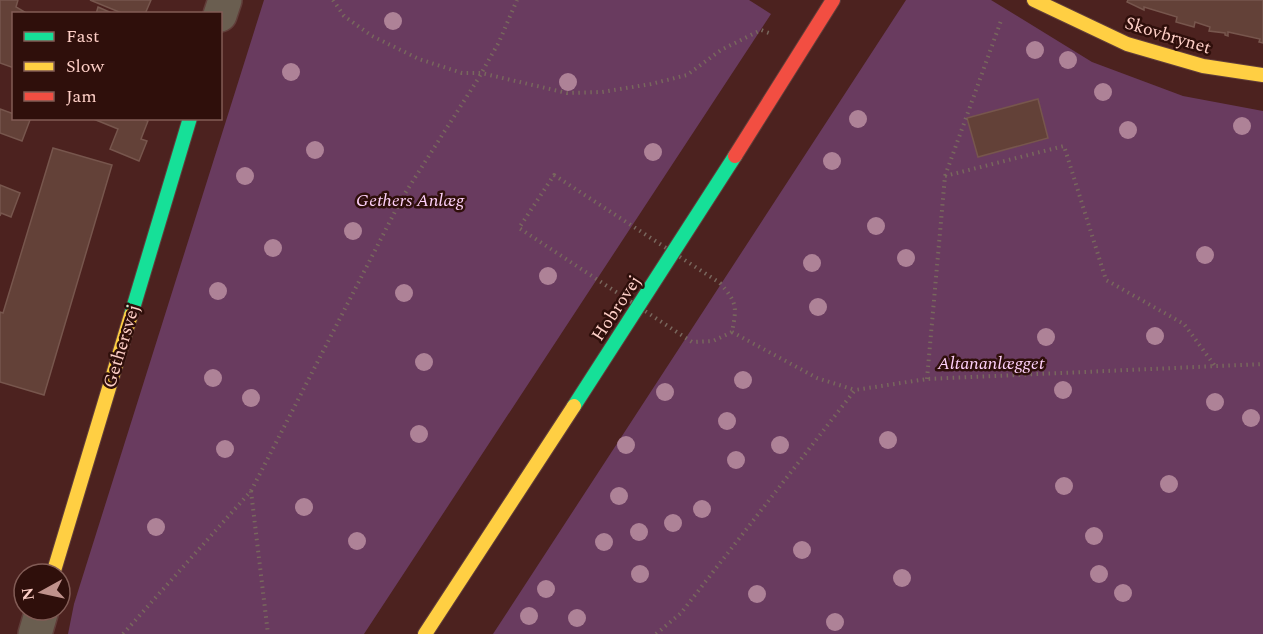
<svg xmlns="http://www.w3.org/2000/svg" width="1263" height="634" viewBox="0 0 1263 634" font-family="Spectral,serif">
	<rect width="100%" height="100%" fill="#4c221f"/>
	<path fill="#693b5f" d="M264,0H749L771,14L364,634H68L74,604Z
		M906,0H991L1092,62L1183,96L1263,111V634H493Z"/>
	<path fill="#634138" stroke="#77564d" stroke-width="1.5" d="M0,0H18L16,7L28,14H14V68L0,63Z
		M90,0H151L145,14H124Z
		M1128,0H1263V43L1259,42L1260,39L1228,32V36L1225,35V33L1209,31L1210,27L1195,22L1194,27L1176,22L1177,17L1144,7V10L1127,2Z
		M98,7L114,14H96Z
		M1038,99L1048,138L978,157L967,118Z
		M0,109L14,114V118L30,120L22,141L0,133Z
		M91,118H141L148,121L141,139L147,141L139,161L110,149L118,129Z
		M53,148L112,165L44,395L0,382V312L3,313Z
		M0,185L20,193L11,217L1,213L0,216Z"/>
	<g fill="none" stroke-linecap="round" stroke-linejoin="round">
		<defs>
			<path id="street" d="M220,15L225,0
				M35,634L42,610"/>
			<path id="fast" d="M131,315L190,118
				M574,406L735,156"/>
			<path id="slow" d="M1034,0L1127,44L1203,66L1263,75
				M53,574L131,315
				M425,634L574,406"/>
			<path id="jam" d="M735,156L833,0"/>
		</defs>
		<use href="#street" stroke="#613e3a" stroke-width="36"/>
		<use href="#fast" stroke="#613e3a" stroke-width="16"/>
		<use href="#slow" stroke="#613e3a" stroke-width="16"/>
		<use href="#jam" stroke="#613e3a" stroke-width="16"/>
		<path stroke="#78675d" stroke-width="4" stroke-dasharray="1.5 4.5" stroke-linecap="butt" d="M333,0L344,16L372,36L419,59L462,73H481L567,93L602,92L651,84L687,75L721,50L761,30L769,33
			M554,175L720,283C737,303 737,306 732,332L713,341L692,342L519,228Z
			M945,176L1064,146L1106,280L1184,324L1215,366
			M732,332L817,378L855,390
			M927,379L945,176L1002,18
			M251,491L402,198L478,79L499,42L517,0
			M123,634L251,491L268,634
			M656,634L681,613L855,390L927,379L1263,364"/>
		<use href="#street" stroke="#6a5e50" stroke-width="33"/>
		<use href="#fast" stroke="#16e098" stroke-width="14"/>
		<use href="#slow" stroke="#ffcf43" stroke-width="14"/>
		<use href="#jam" stroke="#f24e42" stroke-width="14"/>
	</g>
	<g fill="#ae8297">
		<circle cx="393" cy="21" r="9"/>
		<circle cx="1035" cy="50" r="9"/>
		<circle cx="1068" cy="60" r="9"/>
		<circle cx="291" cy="72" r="9"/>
		<circle cx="568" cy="82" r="9"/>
		<circle cx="1103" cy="92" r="9"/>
		<circle cx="858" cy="119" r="9"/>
		<circle cx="1242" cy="126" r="9"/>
		<circle cx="1128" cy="130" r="9"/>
		<circle cx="315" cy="150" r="9"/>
		<circle cx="653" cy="152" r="9"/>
		<circle cx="832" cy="161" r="9"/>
		<circle cx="245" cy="176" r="9"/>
		<circle cx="876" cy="226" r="9"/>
		<circle cx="353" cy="231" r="9"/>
		<circle cx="273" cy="248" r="9"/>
		<circle cx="1205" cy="255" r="9"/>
		<circle cx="906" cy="258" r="9"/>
		<circle cx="812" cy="263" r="9"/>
		<circle cx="548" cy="276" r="9"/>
		<circle cx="218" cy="291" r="9"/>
		<circle cx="404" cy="293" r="9"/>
		<circle cx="818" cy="307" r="9"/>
		<circle cx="1155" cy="336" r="9"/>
		<circle cx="1046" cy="337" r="9"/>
		<circle cx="424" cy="362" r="9"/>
		<circle cx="213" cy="378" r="9"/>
		<circle cx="743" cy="380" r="9"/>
		<circle cx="1063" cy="390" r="9"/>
		<circle cx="665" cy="392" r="9"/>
		<circle cx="251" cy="398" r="9"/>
		<circle cx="1215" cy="402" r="9"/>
		<circle cx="1251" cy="418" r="9"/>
		<circle cx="727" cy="421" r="9"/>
		<circle cx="419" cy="434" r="9"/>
		<circle cx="888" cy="440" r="9"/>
		<circle cx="626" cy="445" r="9"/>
		<circle cx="780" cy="445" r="9"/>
		<circle cx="225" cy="449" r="9"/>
		<circle cx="736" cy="460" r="9"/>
		<circle cx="1169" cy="484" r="9"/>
		<circle cx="1064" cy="486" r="9"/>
		<circle cx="619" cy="496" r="9"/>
		<circle cx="304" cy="507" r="9"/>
		<circle cx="702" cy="509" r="9"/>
		<circle cx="673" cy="523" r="9"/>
		<circle cx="156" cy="527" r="9"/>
		<circle cx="639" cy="532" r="9"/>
		<circle cx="1094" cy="536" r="9"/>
		<circle cx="357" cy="541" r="9"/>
		<circle cx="604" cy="542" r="9"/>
		<circle cx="802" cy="550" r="9"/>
		<circle cx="640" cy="574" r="9"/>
		<circle cx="1099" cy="574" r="9"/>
		<circle cx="902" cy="578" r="9"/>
		<circle cx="546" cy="589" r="9"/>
		<circle cx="1123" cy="593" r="9"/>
		<circle cx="757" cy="594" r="9"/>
		<circle cx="529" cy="616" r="9"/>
		<circle cx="577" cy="618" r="9"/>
		<circle cx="835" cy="622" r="9"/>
	</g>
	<g text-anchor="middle" stroke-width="5" stroke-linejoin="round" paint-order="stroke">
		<g font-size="18" fill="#fecfc7" stroke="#2f0f0b">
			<text transform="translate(1168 35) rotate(17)" y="6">Skovbrynet</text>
			<text transform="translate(616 308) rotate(-57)" y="6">Hobrovej</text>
			<text transform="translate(121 346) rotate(-73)" y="6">Gethersvej</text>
		</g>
		<g font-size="18" font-style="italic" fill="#fed1fa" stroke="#2f0f0b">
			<text x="410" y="206">Gethers Anlæg</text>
			<text x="991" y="369">Altananlægget</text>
		</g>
	</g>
	<rect x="12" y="12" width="210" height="108" fill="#2f0f0b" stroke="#825c56" stroke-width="1.5"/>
	<rect x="24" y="32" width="30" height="9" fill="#16e098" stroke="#825c56" stroke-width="1.5"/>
	<text x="66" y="42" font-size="18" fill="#fecfc7">Fast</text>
	<rect x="24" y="62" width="30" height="9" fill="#ffcf43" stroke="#825c56" stroke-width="1.5"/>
	<text x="66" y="72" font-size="18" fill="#fecfc7">Slow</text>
	<rect x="24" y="92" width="30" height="9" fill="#f24e42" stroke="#825c56" stroke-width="1.5"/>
	<text x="66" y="102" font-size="18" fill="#fecfc7">Jam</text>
	<g transform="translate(42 592) rotate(262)"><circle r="28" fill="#2f0f0b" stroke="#825c56" stroke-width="1.5"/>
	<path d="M0-4.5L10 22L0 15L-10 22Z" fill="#c0928c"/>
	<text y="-9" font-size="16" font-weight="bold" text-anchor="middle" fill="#fecfc7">N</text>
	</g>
</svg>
